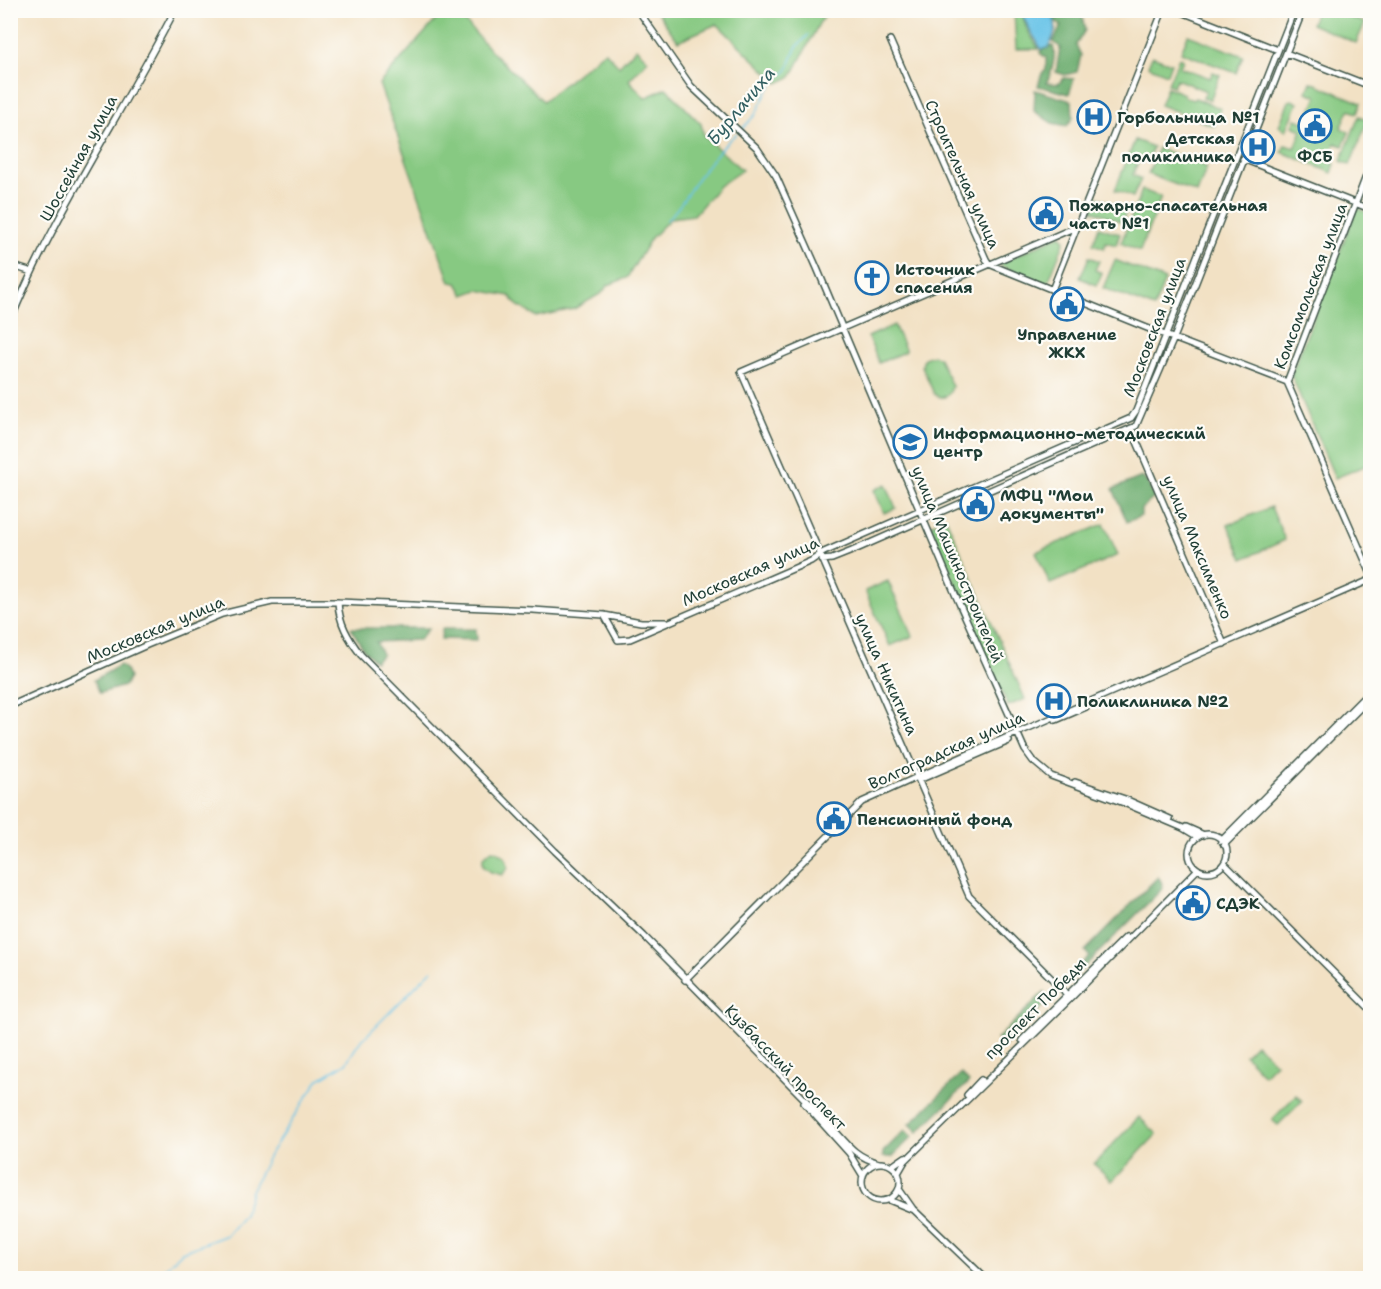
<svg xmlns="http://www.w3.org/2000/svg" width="1381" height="1289" viewBox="0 0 1381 1289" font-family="'Shantell Sans',sans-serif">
	<rect width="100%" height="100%" fill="#fdfcf7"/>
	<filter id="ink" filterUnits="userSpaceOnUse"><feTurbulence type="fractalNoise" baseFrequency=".0167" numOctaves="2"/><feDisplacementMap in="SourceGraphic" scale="12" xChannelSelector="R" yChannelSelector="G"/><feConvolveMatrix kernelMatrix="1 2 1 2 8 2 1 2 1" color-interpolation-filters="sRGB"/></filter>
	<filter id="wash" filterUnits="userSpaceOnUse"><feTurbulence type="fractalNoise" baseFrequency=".008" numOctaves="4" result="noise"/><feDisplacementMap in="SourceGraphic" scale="24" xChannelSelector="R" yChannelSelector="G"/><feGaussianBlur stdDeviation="1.35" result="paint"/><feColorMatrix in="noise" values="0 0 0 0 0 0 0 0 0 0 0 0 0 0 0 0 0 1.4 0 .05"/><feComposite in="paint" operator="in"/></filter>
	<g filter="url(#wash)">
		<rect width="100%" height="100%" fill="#f2e1c4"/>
		<path fill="#87c982" stroke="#53835b" stroke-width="1.5" d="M444,11H456L490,50L543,101L605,51L619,66L636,48L648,60L629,80L645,98L666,88L701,124L704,136L742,170L719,186L694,215L671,218L651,238L627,278L608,285L602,293L574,309L536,317L517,305L510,296L478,290L464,295L457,283L450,282L379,84Z
			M656,11H829L820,22L791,77L778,83L717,24L678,41Z
			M1014,11L1023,14C1023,26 1033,38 1039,49H1016Z
			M1316,11H1334L1365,23L1356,43L1311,24Z
			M1188,35L1243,56L1236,73L1181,52Z
			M1152,56L1171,63L1167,74L1148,66Z
			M1179,58L1183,60L1180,67L1210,78L1213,72L1220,75L1210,100L1203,98L1206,91L1176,79L1173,86L1168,84Z
			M1311,82L1361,103L1357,113L1349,110L1341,128L1349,132L1343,146L1335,143L1328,161L1335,164L1332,173L1282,152L1285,145L1295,148L1302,130L1293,126L1296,119L1306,123L1317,96L1307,92Z
			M1167,87L1184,94V97L1193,100L1195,98L1221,109L1214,126L1160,105Z
			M1292,100L1298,103L1286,131L1279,126L1289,101Z
			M1359,116L1368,120L1350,165L1341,161Z
			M1135,140L1153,147L1148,160L1140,157L1133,175L1141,179L1133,197L1115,190Z
			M1158,148L1207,167L1197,193L1148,174Z
			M1142,190L1161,197L1140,251L1121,243Z
			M1097,197L1127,209L1122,222L1092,210Z
			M1357,208L1370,214V464L1335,478L1291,375Z
			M1099,227L1120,234L1116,245L1106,242L1104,248L1093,244Z
			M1061,235L1065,240L1047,285L1001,266L1000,263Z
			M1089,257L1099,261L1095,270L1102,273L1097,285L1080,278Z
			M1115,260L1165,280L1154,308L1103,288Z
			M894,325L906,351L879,363L868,337Z
			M933,355L939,358L952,386C950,396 943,401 934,394L922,366L924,358Z
			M886,484L896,508L884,513L874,490Z
			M1271,507L1285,540L1243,559L1228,525Z
			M946,518L1025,699L1008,706L930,525Z
			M1104,524L1118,555L1050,584L1036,552Z
			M888,581L913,636L890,646L865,591Z
			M492,850C502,851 507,859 508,868L502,875L491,872L483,866V857Z
			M1256,1044L1276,1063L1264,1075L1245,1055Z
			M1296,1095L1302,1101L1278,1125L1272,1120Z
			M1139,1117L1157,1134L1112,1181L1094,1164Z"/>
		<path fill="#6dad70" stroke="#467552" stroke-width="1.5" d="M1046,11H1081L1085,30L1076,45L1081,55L1077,72L1065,75L1056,72L1060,47L1053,42L1061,26Z
			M1053,46C1057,55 1051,75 1046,83L1058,84L1064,78L1074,79L1069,94L1038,86L1042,73L1046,70V58L1040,53L1041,50Z
			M1035,90L1072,101L1073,118L1067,126L1052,123L1034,111Z
			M1142,477L1148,483L1154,498L1141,509V516L1127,522L1113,489Z
			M351,628H429L419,640L376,642L382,654L375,661L364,650Z
			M442,629H476L477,640L441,639Z
			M120,665L126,670L129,678L124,686L100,693L94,680Z
			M1158,877L1161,881L1163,888L1071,980L1068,978L1089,956L1085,951Z
			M1044,992L1046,1003L1004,1046L997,1039Z
			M961,1074L969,1082L918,1132L910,1124Z
			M905,1130L912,1137L892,1157H883V1152Z"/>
		<path fill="#6ac4e8" stroke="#44808e" stroke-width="1.5" d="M1048,11C1060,23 1056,33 1048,48L1041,49C1037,40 1027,27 1025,20C1023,17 1023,14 1021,11Z"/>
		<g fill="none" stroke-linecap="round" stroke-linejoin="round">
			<path stroke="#6ac4e8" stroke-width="1.5" d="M741,130L755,115L768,90L778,77L787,71L796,48L808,35
				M667,220C681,207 689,190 700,175C711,160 723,145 737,133
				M154,1278L182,1252L227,1235L244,1215L251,1191L268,1157L318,1080L346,1063L359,1043L432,970"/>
		</g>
	</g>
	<g filter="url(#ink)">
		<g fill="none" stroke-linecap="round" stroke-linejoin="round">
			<defs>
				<path id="secondary" d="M638,10L691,86L757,148L776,176L817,268L955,594L1025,750L1033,761L1051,776L1124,803L1183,828L1198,837
					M1177,10L1278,50
					M890,40L986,259L989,264L1147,328L1287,382L1370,572
					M1286,53L1370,86
					M1243,159L1370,209
					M10,265L32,272
					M1052,290L1163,10
					M10,322C54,213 121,115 175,10
					M1287,382L1370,166
					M1131,428L1224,644
					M822,560L832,559L852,551L1136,426L1174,338L1303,10
					M338,602C339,623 348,638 361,655L555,851L644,936L828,1123C846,1142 853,1156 879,1163
					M604,615L618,640L630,639L811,561L824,552L1131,418L1136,411L1294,10
					M10,706L147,645L222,614L272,602H338L533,610L604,615L641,622H665
					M1056,720L1086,707
					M919,780L1009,741
					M1075,782L1125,799L1170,819
					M1186,827L1204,835
					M1189 853a19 19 0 1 1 38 0a19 19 0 1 1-38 0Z
					M1221,841L1370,691
					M1224,845L1370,698
					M1224,863L1370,1009
					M685,980L862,802L964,756L1370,580
					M1067,996L1064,991L969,896L741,372L1076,227
					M1022,1040L1126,937
					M967,1095L981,1080
					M804,1103L849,1153L863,1176
					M862 1182a19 19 0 1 1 38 0a19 19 0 1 1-38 0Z
					M892,1166L905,1157
					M898,1173L905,1161L1069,1000L1198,869
					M899,1189L913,1209L985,1278
					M889,1200L911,1209"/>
			</defs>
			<use href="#secondary" stroke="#3f564a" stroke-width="8"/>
			<use href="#secondary" stroke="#fff" stroke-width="5"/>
		</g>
	</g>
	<defs>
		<symbol id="hospital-ring" viewBox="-11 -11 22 22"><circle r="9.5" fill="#fdfcf7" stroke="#1f6fb2" stroke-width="1.5"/><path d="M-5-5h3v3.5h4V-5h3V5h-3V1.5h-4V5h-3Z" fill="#1f6fb2"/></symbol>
		<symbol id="civic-ring" viewBox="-11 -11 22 22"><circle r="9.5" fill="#fdfcf7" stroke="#1f6fb2" stroke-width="1.5"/><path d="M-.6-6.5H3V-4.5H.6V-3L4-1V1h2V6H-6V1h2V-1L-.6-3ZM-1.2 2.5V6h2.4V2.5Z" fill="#1f6fb2"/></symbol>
		<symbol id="church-ring" viewBox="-11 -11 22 22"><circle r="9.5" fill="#fdfcf7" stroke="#1f6fb2" stroke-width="1.5"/><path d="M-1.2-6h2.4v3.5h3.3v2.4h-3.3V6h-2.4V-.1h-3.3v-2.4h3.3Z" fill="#1f6fb2"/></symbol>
		<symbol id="university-ring" viewBox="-11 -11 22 22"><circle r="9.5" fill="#fdfcf7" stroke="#1f6fb2" stroke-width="1.5"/><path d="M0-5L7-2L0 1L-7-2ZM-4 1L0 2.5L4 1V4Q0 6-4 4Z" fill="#1f6fb2"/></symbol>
	</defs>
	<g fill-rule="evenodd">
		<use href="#hospital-ring" x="1075" y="98" width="38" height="38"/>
		<use href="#civic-ring" x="1296" y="107" width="38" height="38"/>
		<use href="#hospital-ring" x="1239" y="128" width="38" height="38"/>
		<use href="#civic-ring" x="1027" y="195" width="38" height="38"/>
		<use href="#church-ring" x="853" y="259" width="38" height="38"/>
		<use href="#civic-ring" x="1048" y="285" width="38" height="38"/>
		<use href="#university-ring" x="891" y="423" width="38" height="38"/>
		<use href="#civic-ring" x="958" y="485" width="38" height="38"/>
		<use href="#hospital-ring" x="1035" y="682" width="38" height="38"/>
		<use href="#civic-ring" x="815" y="800" width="38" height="38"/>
		<use href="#civic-ring" x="1174" y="884" width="38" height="38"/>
	</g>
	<g text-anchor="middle" stroke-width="4.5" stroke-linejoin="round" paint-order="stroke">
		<g font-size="16" font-weight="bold" fill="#1f3d34" stroke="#fdfcf7" text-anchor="start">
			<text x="1117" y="123">Горбольница №1</text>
			<text x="1235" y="144" text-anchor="end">Детская<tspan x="1235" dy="18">поликлиника</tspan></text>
			<text x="1315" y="162" text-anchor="middle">ФСБ</text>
			<text x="1069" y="211">Пожарно-спасательная<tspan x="1069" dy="18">часть №1</tspan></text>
			<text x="895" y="275">Источник<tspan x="895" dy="18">спасения</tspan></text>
			<text x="1067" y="340" text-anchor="middle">Управление<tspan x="1067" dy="18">ЖКХ</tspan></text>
			<text x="933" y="439">Информационно-методический<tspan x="933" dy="18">центр</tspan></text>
			<text x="1000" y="501">МФЦ "Мои<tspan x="1000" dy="18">документы"</tspan></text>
			<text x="1077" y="707">Поликлиника №2</text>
			<text x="857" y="825">Пенсионный фонд</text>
			<text x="1216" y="909">СДЭК</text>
		</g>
		<g font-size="16" fill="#1f3d34" stroke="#fdfcf7">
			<text transform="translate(78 158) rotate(-61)" y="6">Шоссейная улица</text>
			<text transform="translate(963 174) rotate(66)" y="6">Строительная улица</text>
			<text transform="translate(1310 286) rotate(-69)" y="6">Комсомольская улица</text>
			<text transform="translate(1154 327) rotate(-69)" y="6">Московская улица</text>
			<text transform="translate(1198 547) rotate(67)" y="6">улица Максименко</text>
			<text transform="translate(958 564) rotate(67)" y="6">улица Машиностроителей</text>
			<text transform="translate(750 571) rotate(-24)" y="6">Московская улица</text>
			<text transform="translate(155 629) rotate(-23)" y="6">Московская улица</text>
			<text transform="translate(887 674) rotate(66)" y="6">улица Никитина</text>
			<text transform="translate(946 750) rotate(-24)" y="6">Волгоградская улица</text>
			<text transform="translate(1035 1008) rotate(-45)" y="6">проспект Победы</text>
			<text transform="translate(786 1067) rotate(46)" y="6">Кузбасский проспект</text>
		</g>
		<g font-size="18" font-style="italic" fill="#325f61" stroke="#fdfcf7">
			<text transform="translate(741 106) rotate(-50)" y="6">Бурлачиха</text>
		</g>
	</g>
	<rect width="1381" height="1289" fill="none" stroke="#fdfcf7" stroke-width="36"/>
</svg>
